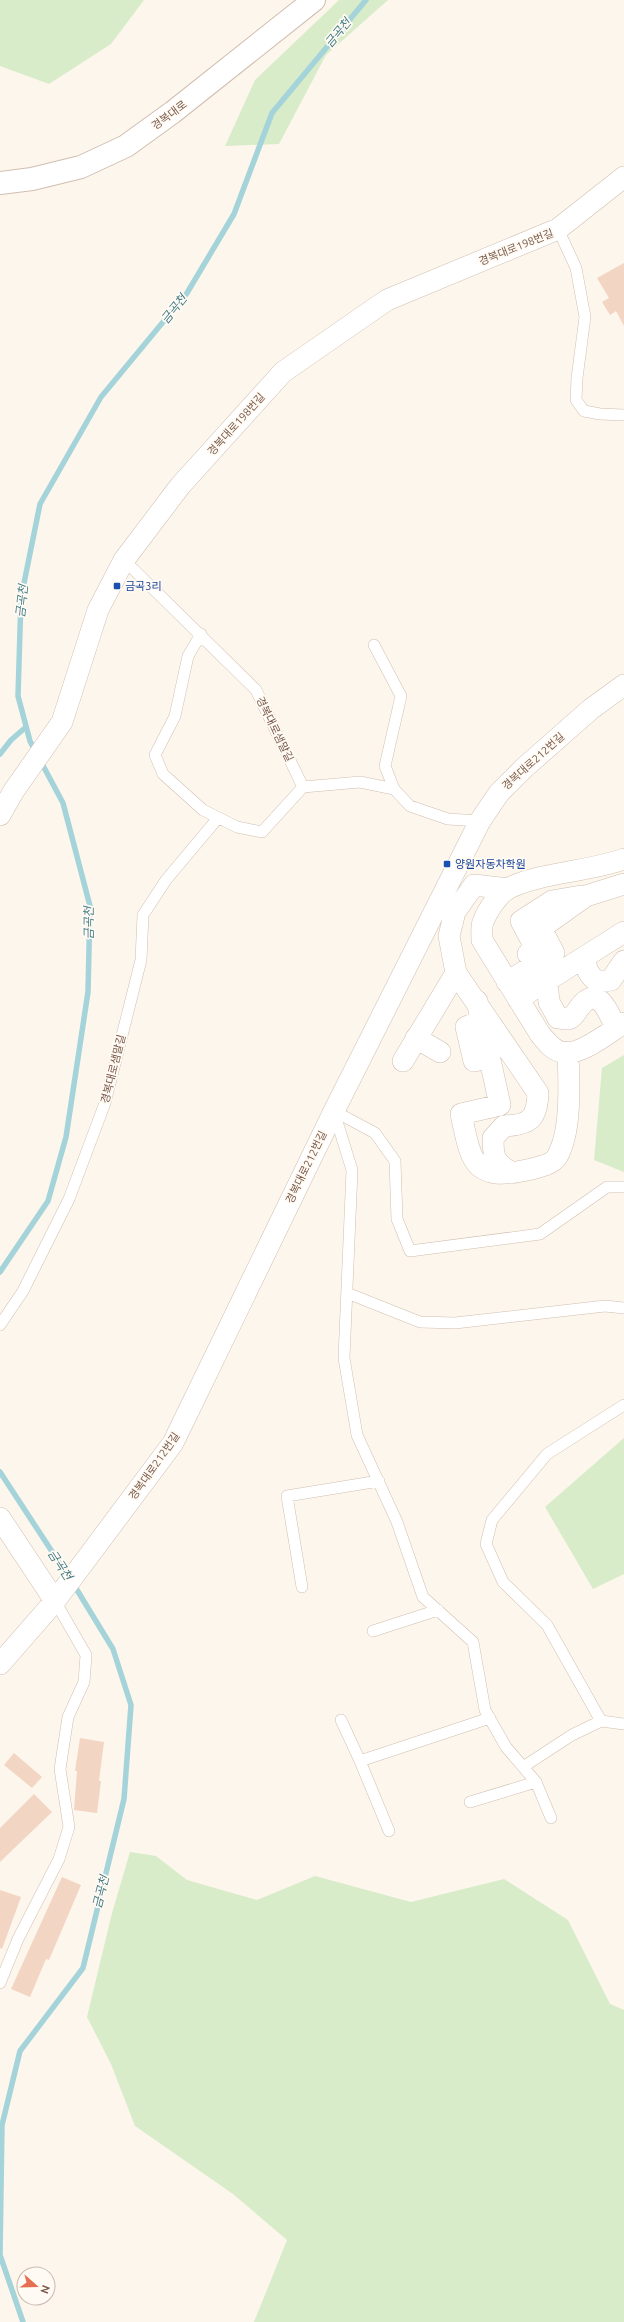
<svg xmlns="http://www.w3.org/2000/svg" width="624" height="2322" viewBox="0 0 624 2322" font-family="Ubuntu,'Noto Sans KR',sans-serif">
	<rect width="100%" height="100%" fill="#fdf6ec"/>
	<path fill="#d8ecc9" d="M0,0H144L111,44L49,84L0,66Z
		M339,0H388L326,55L279,144L225,146L255,80Z
		M624,1055V1172L594,1160L602,1068Z
		M624,1438V1574L593,1589L545,1507Z
		M130,1852L156,1856L187,1880L257,1900L315,1876L411,1902L504,1879L568,1920L610,2004L624,2010V2322H254L287,2240L233,2194L135,2126L111,2064L87,2017L112,1913Z"/>
	<g fill="none" stroke-linecap="round" stroke-linejoin="round">
		<path stroke="#a5d3da" stroke-width="5.5" d="M36,753L30,741L18,696L21,598L40,504L101,397L187,293L234,214L272,113L366,0
			M0,754L11,740L26,727
			M0,1272L48,1201L66,1137L88,992L90,906L63,803L40,760
			M0,1472L68,1576
			M23,2322L0,2255L2,2125L20,2051L83,1968L124,1799L131,1705L113,1649L74,1585"/>
	</g>
	<path fill="#f3d5c3" d="M624,263V326L616,311L610,315L602,302L609,298L597,278Z
		M80,1738L104,1742L99,1781H101L97,1813L74,1810L77,1771H75Z
		M14,1753L42,1777L32,1788L4,1765Z
		M34,1794L52,1812L0,1862V1828Z
		M62,1877L81,1885L49,1960L46,1959L30,1997L11,1989Z
		M0,1890L21,1897L2,1949L0,1948Z"/>
	<g fill="none" stroke-linecap="round" stroke-linejoin="round">
		<defs>
			<path id="service" d="M558,229L576,268L585,317L577,378L576,400L584,411L600,414L624,415
				M124,560L256,690L303,787L360,782L394,789
				M201,634L188,656L175,716L155,755L163,774L203,810L237,827L262,832L303,787
				M374,645L401,696L385,766L394,789L410,806L448,819L480,821
				M334,1111L375,1133L395,1161L397,1219L410,1251L540,1234L607,1187H624
				M334,1112L352,1170L344,1358L357,1435L397,1522L423,1597L473,1642L485,1710L506,1747L536,1782L551,1818
				M347,1293L420,1322L455,1323L605,1306L624,1308
				M0,1325L23,1291L69,1199L105,1103L141,960L143,915L166,880L218,818
				M302,1587L287,1496L379,1481
				M373,1631L438,1610
				M341,1720L360,1761
				M601,1721L547,1625L503,1582L486,1544L492,1520L547,1454L624,1405
				M523,1767L572,1735L601,1721L624,1724
				M470,1802L536,1782
				M389,1831L360,1761L490,1718
				M0,1983L18,1939L59,1859L69,1827L60,1769L68,1717L84,1682L86,1655L55,1601"/>
			<path id="minor" d="M0,815L13,792L62,722L98,610L124,560L180,486L283,372L387,300L558,229L624,177
				M624,859C588,872 543,872 509,888C499,893 487,911 483,922C481,927 482,934 482,940L540,1034C546,1041 551,1049 561,1052C578,1058 609,1032 624,1023
				M508,889L474,885L455,912L449,936L456,973L538,1093C537,1119 530,1125 504,1126L493,1138C493,1158 494,1162 512,1173
				M528,954L536,949L521,921L552,901L581,896
				M585,957C586,969 588,975 598,982L611,980L624,961
				M547,981L549,1002L558,1018C561,1018 565,1019 568,1019C573,1018 576,1012 579,1008C598,982 609,1013 616,1028
				M507,982L554,953L541,928L586,896L624,884
				M518,999L624,932
				M477,1001L500,1105L461,1114C471,1160 472,1182 527,1170C535,1168 552,1165 557,1157C572,1131 569,1082 568,1052
				M481,1021L466,1027L474,1061L490,1057
				M416,1038L440,1052
				M403,1061L456,973
				M0,1518L55,1601
				M0,1664L55,1601L173,1443L334,1111L480,821L499,793L524,768L591,709L624,685"/>
			<path id="tertiary" d="M0,183L32,179L81,167L126,146L173,112L314,0"/>
		</defs>
		<use href="#service" stroke="#d1beb0" stroke-width="12"/>
		<use href="#minor" stroke="#d1beb0" stroke-width="22"/>
		<use href="#tertiary" stroke="#d1beb0" stroke-width="24"/>
		<use href="#service" stroke="#fff" stroke-width="11"/>
		<use href="#minor" stroke="#fff" stroke-width="21"/>
		<use href="#tertiary" stroke="#fff" stroke-width="22"/>
	</g>
	<g fill="#1a4fb4" stroke="#fffaf3" stroke-width="1.5">
		<rect x="113" y="582" width="8" height="8" rx="2"/>
		<rect x="443" y="860" width="8" height="8" rx="2"/>
	</g>
	<g text-anchor="middle" stroke-width="3.5" stroke-linejoin="round" paint-order="stroke">
		<g font-size="11" fill="#7a5c4d" stroke="#fffaf3">
			<text transform="translate(169 115) rotate(-37)" y="4">경복대로</text>
			<text transform="translate(516 247) rotate(-22)" y="4">경복대로198번길</text>
			<text transform="translate(236 424) rotate(-48)" y="4">경복대로198번길</text>
			<text transform="translate(275 729) rotate(64)" y="4">경복대로샘말길</text>
			<text transform="translate(533 761) rotate(-42)" y="4">경복대로212번길</text>
			<text transform="translate(113 1069) rotate(-76)" y="4">경복대로샘말길</text>
			<text transform="translate(306 1167) rotate(-64)" y="4">경복대로212번길</text>
			<text transform="translate(154 1466) rotate(-55)" y="4">경복대로212번길</text>
		</g>
		<g font-size="11" fill="#164399" stroke="#fffaf3" text-anchor="start">
			<text x="125" y="590">금곡3리</text>
			<text x="455" y="868">양원자동차학원</text>
		</g>
		<g font-size="12" font-style="italic" fill="#437c86" stroke="#fffaf3">
			<text transform="translate(338 33) rotate(-50)" y="4">금곡천</text>
			<text transform="translate(174 309) rotate(-51)" y="4">금곡천</text>
			<text transform="translate(22 601) rotate(-84)" y="4">금곡천</text>
			<text transform="translate(89 923) rotate(-90)" y="4">금곡천</text>
			<text transform="translate(60 1565) rotate(57)" y="4">금곡천</text>
			<text transform="translate(101 1892) rotate(-76)" y="4">금곡천</text>
		</g>
	</g>
	<g transform="translate(36 2286) rotate(110)"><circle r="19" fill="#fffaf3" stroke="#cabbb1"/>
	<path d="M0-3L7 15L0 10L-7 15Z" fill="#e76f51"/>
	<text y="-6" font-size="11" font-weight="bold" text-anchor="middle" fill="#7a5c4d">N</text>
	</g>
</svg>
